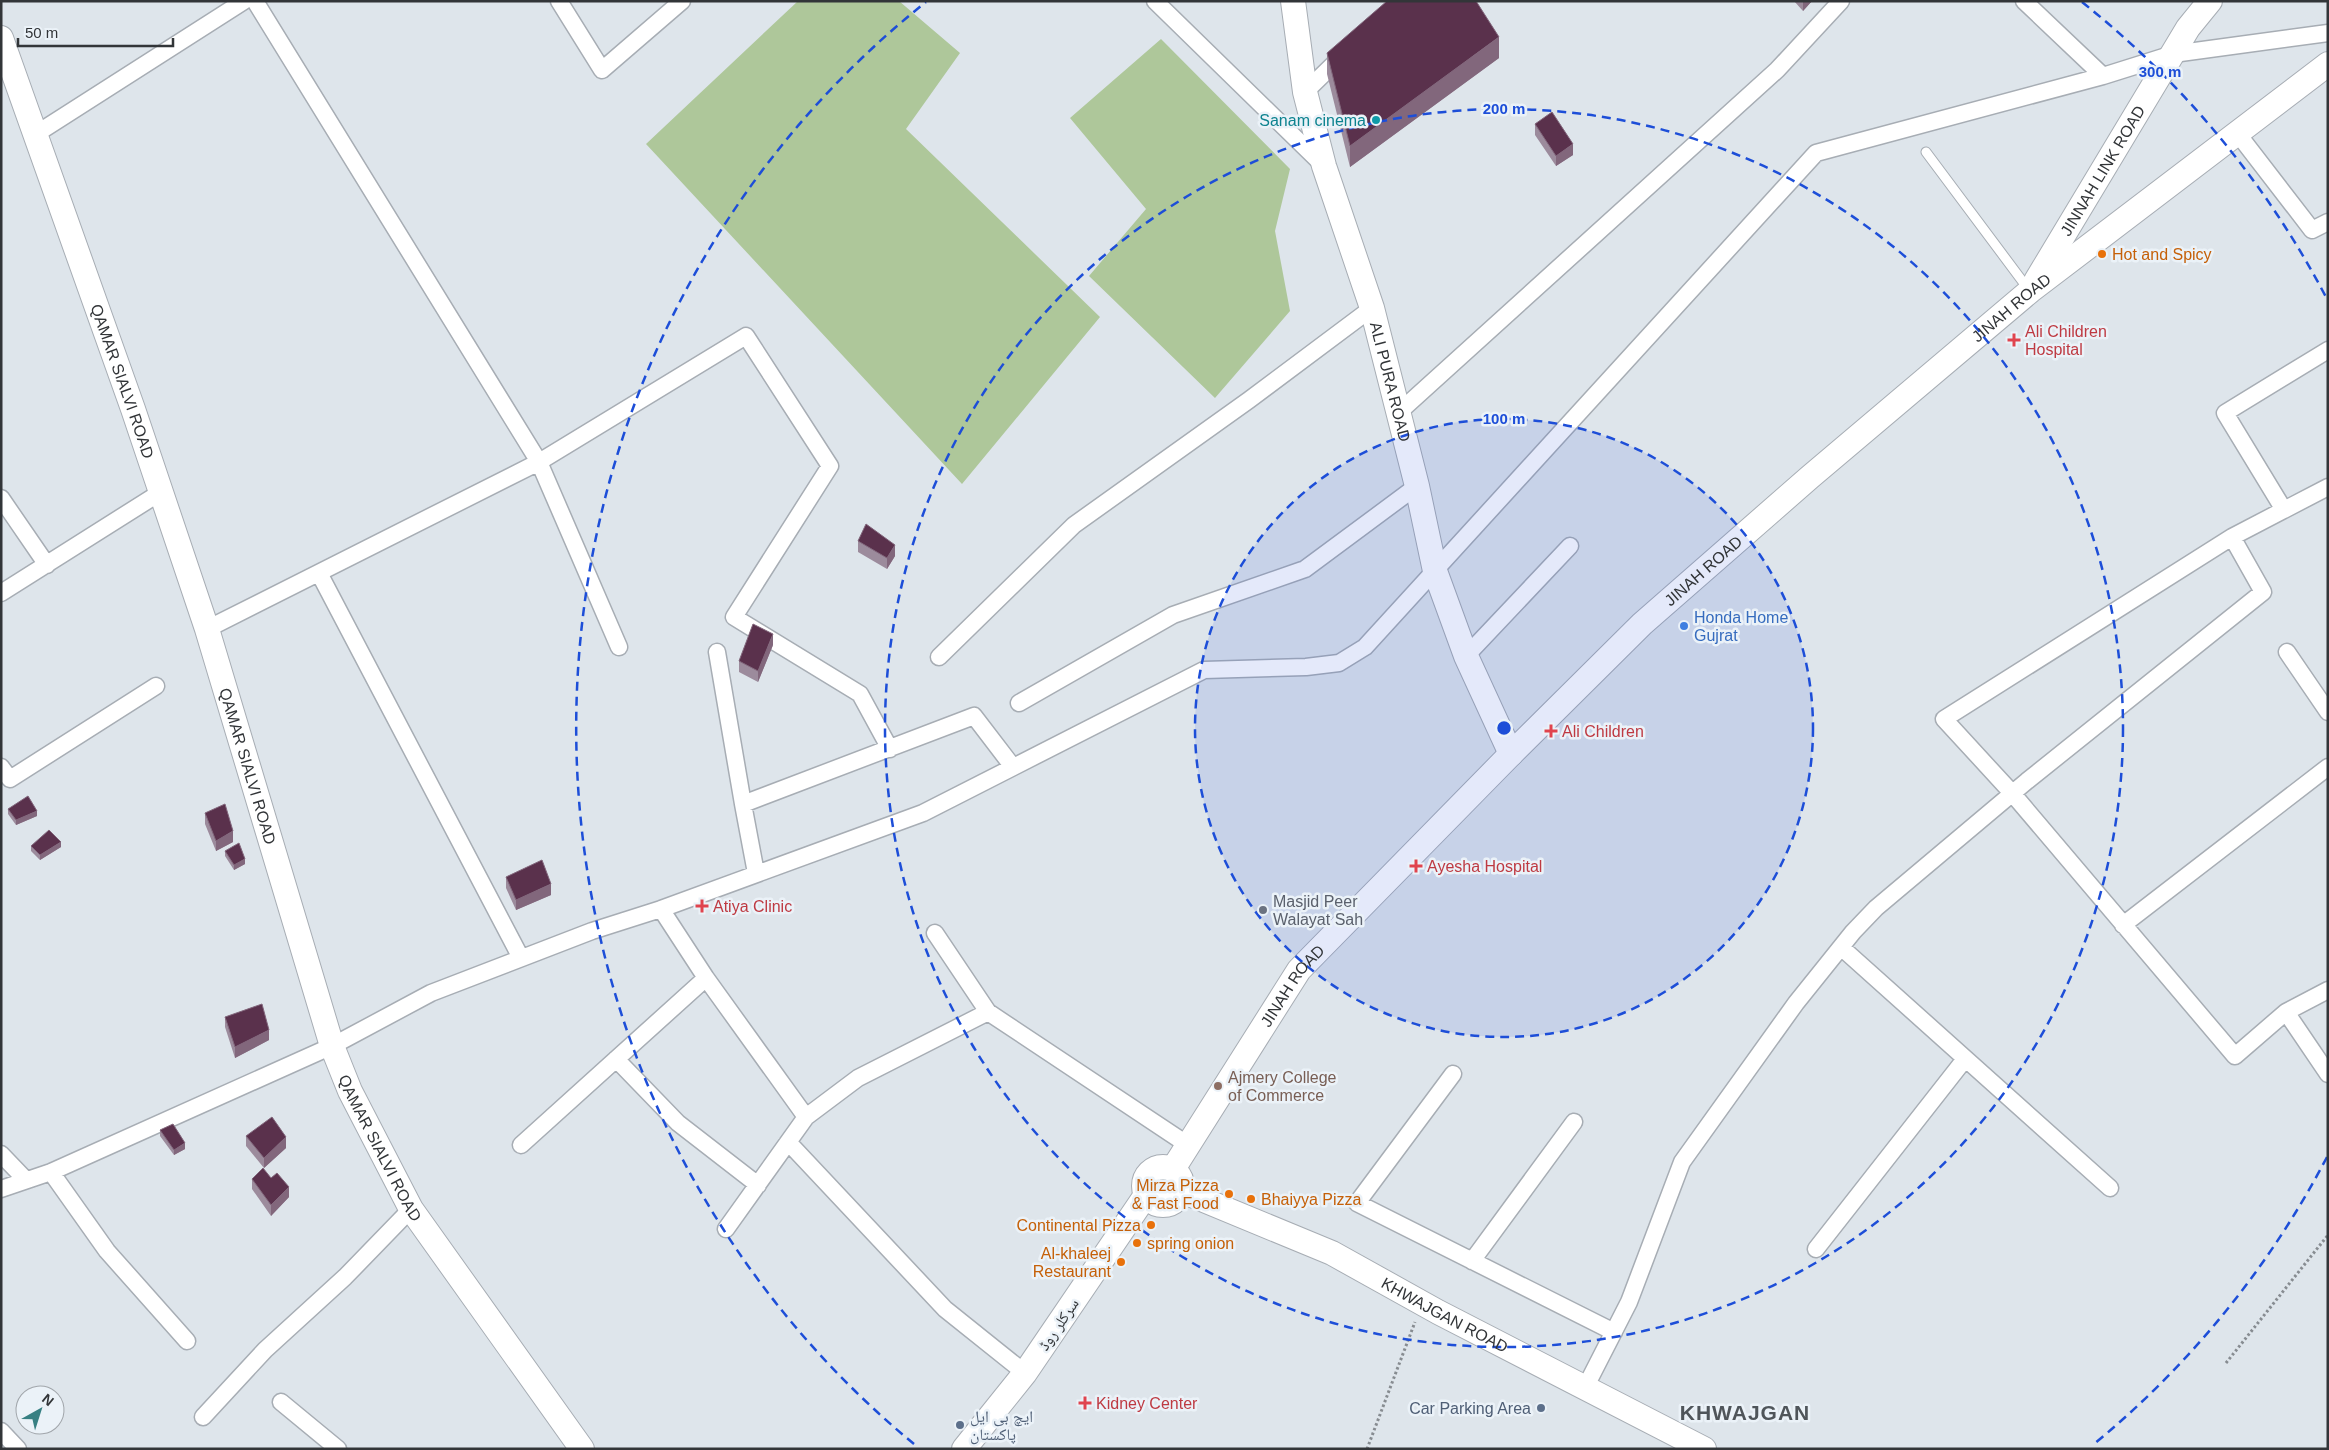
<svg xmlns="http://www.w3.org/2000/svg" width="2329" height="1450" viewBox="0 0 2329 1450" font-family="Arial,'Noto Naskh Arabic',sans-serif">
	<rect width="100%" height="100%" fill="#dee5eb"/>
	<path fill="#aec79a" d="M798,1H899L960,53L906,129L1100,317L962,484L646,144Z
		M1161,39L1290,169L1275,231L1290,311L1215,398L1089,276L1146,209L1070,118Z"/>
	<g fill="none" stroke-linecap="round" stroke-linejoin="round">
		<defs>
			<path id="lane" d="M1926,152L2029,290"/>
			<path id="street" d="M255,1L539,462L619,647
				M559,1L602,70L682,1
				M1155,1L1324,166
				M2024,1L2103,76
				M1305,92L1341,57
				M36,134L244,1
				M2238,134L2312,230L2328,222
				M1397,414L1777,70L1841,1
				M1,498L47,565
				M2284,510L2225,413L2328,350
				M2232,537L1944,719L2012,793L2235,1056L2286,1012L2328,1074
				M319,573L521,958
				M1,593L161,492
				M207,629L539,462L746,336L830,466L734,617L860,694L890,749
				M717,652L743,804
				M2287,652L2328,712
				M1466,656L1570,546
				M939,657L1074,525L1249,400L1372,308
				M1019,703L1173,615L1305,569L1417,486
				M1,767L10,779L156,686
				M756,873L743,804L974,716L1013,767
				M661,909L706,978L806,1117
				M2123,925L2328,767
				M935,933L988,1012L1188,1145
				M1842,948L2110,1188
				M2286,1012L2328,990
				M616,1059L678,1123L758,1185
				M1453,1074L1357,1203L1614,1332
				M788,1142L945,1309L1025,1373
				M521,1145L706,978
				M1,1154L25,1179
				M51,1172L107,1251L187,1341
				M1,1189L51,1172L332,1046L431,993L592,931L661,909L923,813L1204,670L1306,667L1339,663L1365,647L1816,153L2103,76L2173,54L2328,33
				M726,1229L806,1117L858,1078L988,1012
				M1816,1249L1965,1059
				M1472,1261L1574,1122
				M1585,1388L1629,1302L1682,1162L1796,1003L1853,932L1876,908L2027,781L2263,592L2232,537L2328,487
				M281,1402L338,1449
				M203,1417L265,1350L345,1277L411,1209
				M1,1431L18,1449"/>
			<g id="secondary">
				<path id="s1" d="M1293,1L1305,92L1324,166L1372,308L1417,486L1435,571L1466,656L1511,754"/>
				<path id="s2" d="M1,38L133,409L207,629L332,1046L350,1091L411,1209L582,1449"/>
				<path id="s3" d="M2036,281L2188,28L2210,1"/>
				<circle cx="1163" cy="1186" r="19"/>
				<path id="s4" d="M1173,1169L1299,970L1511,754L1642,624L1810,477L2030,291L2328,64"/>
				<path id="s5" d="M1182,1191L1332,1253L1438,1312L1704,1449"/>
				<path d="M964,1449L1025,1373L1146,1195"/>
			</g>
		</defs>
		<use href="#lane" stroke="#a7adb4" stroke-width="11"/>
		<use href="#street" stroke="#a7adb4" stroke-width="19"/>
		<use href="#secondary" stroke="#a7adb4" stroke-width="26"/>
		<path stroke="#878c91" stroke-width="3" stroke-dasharray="2.5 2.5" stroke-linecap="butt" d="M2226,1363L2328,1235
			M1367,1449L1415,1322"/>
		<use href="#lane" stroke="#fff" stroke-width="9"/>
		<use href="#street" stroke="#fff" stroke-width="16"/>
		<use href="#secondary" stroke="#fff" stroke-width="24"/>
	</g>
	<path fill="#9c8b9c" d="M1794,1H1812L1803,11Z
		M1327,53L1499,58L1350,167L1327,74Z
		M1535,124L1573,155L1556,166L1535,135Z
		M858,541L895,556L887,569L858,552Z
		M773,645L758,682L739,672V661Z
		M8,809L37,816L16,825L8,814Z
		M205,813L233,842L216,851L205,824Z
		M31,846L61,847L40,860L31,851Z
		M225,851L245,864L234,870L225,856Z
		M506,877L551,895L516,910L506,888Z
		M225,1017L269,1040L235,1058L225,1027Z
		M160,1130L185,1149L174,1155L160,1136Z
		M246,1136L286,1148L264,1168L246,1146Z
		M271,1178L289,1197L271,1216L252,1189V1179Z"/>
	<path fill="#82677c" d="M1803,1H1812L1803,11Z
		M1499,37V58L1350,167V146Z
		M1573,144V155L1556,166V156Z
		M895,545V556L887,569V558Z
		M773,634V645L758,682V671Z
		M37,811V816L16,825V820Z
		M233,831V842L216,851V841Z
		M61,842V847L40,860V855Z
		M245,859V864L234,870V865Z
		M551,884V895L516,910V900Z
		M269,1030V1040L235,1058V1047Z
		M286,1137V1148L264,1168V1158Z
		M185,1143V1149L174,1155V1150Z
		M289,1187V1197L271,1216V1205Z"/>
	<path fill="#5a314c" stroke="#82677c" d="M1387,1H1476L1499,37L1350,146L1327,53Z
		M1552,112L1573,144L1556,156L1535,124Z
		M866,524L895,545L887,558L858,541Z
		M753,624L773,634L758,671L739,661Z
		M28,796L37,811L16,820L8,809Z
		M225,804L233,831L216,841L205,813Z
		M49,830L61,842L40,855L31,846Z
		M239,843L245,859L234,865L225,851Z
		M542,860L551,884L516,900L506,877Z
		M262,1004L269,1030L235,1047L225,1017Z
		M272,1117L286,1137L264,1158L246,1136Z
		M173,1124L185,1143L174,1150L160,1130Z
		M263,1168L271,1178L277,1173L289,1187L271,1205L252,1179Z"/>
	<circle cx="1504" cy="728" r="309" fill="#1d4ed8" fill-opacity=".12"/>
	<g fill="none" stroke="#1d4ed8" stroke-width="2.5" stroke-dasharray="9 6">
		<circle cx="1504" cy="728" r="309"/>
		<circle cx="1504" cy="728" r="619"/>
		<path d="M2327 1157A928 928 0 0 1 2094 1444M914 1444A928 928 0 0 1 926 2M2082 2A928 928 0 0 1 2327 299"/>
	</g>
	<circle fill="#0f9aa8" stroke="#ebf2f8" stroke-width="2" cx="1376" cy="120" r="5"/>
	<g fill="#e8710a" stroke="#ebf2f8" stroke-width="2">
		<circle cx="2102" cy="254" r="5"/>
		<circle cx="1229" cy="1194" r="5"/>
		<circle cx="1251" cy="1199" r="5"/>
		<circle cx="1151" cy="1225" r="5"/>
		<circle cx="1137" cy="1243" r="5"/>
		<circle cx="1121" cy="1262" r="5"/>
	</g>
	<g fill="#e0444e" stroke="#ebf2f8" stroke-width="2">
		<path d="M2011.5 332.5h5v5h5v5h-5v5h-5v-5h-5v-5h5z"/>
		<path d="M1548.5 723.5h5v5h5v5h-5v5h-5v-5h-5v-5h5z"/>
		<path d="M1413.5 858.5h5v5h5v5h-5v5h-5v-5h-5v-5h5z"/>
		<path d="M699.5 898.5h5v5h5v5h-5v5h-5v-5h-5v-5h5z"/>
		<path d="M1082.5 1395.5h5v5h5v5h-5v5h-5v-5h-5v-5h5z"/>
	</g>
	<circle fill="#3f7fe0" stroke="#ebf2f8" stroke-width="2" cx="1684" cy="626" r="5"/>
	<circle fill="#6b7280" stroke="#ebf2f8" stroke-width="2" cx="1263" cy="910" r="5"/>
	<circle fill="#8d6e63" stroke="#ebf2f8" stroke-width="2" cx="1218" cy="1086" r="5"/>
	<g fill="#5c6f8a" stroke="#ebf2f8" stroke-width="2">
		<circle cx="1541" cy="1408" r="5"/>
		<circle cx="960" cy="1425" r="5"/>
	</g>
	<g text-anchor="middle" stroke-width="5" stroke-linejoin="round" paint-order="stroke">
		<g font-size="16" fill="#0d838f" stroke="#ebf2f8" text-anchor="end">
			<text x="1366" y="126">Sanam cinema</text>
		</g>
		<g font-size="16" fill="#323538" stroke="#ebf2f8">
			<text dy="6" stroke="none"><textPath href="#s3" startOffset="129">JINNAH LINK ROAD</textPath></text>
			<text dy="6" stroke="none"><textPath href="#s4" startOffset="1209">JINAH ROAD</textPath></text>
			<text dy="6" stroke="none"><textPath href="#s2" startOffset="364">QAMAR SIALVI ROAD</textPath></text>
			<text dy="6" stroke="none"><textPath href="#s1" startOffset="394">ALI PURA ROAD</textPath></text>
			<text dy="6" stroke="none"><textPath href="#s4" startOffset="804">JINAH ROAD</textPath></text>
			<text dy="6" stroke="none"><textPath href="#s2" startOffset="769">QAMAR SIALVI ROAD</textPath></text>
			<text dy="6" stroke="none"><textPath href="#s4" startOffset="219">JINAH ROAD</textPath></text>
			<text dy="6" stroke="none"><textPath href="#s2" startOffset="1174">QAMAR SIALVI ROAD</textPath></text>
			<text dy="6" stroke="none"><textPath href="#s5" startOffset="291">KHWAJGAN ROAD</textPath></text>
			<text transform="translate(1058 1324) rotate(-56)" y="6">سرکلر روڈ</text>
		</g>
		<g font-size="16" fill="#c56008" stroke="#ebf2f8" text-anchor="start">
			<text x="2112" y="260">Hot and Spicy</text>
			<text x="1219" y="1191" text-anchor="end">Mirza Pizza<tspan x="1219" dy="18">&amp; Fast Food</tspan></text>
			<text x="1261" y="1205">Bhaiyya Pizza</text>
			<text x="1141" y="1231" text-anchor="end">Continental Pizza</text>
			<text x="1147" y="1249">spring onion</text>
			<text x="1111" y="1259" text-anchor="end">Al-khaleej<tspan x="1111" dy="18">Restaurant</tspan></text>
		</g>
		<g font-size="16" fill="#be3a42" stroke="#ebf2f8" text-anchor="start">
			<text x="2025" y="337">Ali Children<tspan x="2025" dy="18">Hospital</tspan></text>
			<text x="1562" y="737">Ali Children</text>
			<text x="1427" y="872">Ayesha Hospital</text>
			<text x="713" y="912">Atiya Clinic</text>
			<text x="1096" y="1409">Kidney Center</text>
		</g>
		<g font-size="16" fill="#366cbe" stroke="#ebf2f8" text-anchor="start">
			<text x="1694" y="623">Honda Home<tspan x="1694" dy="18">Gujrat</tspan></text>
		</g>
		<g font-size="16" fill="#5b616d" stroke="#ebf2f8" text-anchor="start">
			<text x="1273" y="907">Masjid Peer<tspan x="1273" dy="18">Walayat Sah</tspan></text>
		</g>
		<g font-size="16" fill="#785e54" stroke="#ebf2f8" text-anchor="start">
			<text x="1228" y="1083">Ajmery College<tspan x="1228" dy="18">of Commerce</tspan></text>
		</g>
		<g font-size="16" fill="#4e5e75" stroke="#ebf2f8" text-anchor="end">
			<text x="1531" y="1414">Car Parking Area</text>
			<text x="970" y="1422" text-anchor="start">ایچ بی ایل<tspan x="970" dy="18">پاکستان</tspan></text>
		</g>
		<g font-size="21" font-weight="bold" letter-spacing="1" fill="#4f555a" stroke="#ebf2f8">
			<text x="1745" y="1420">KHWAJGAN</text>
		</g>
	</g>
	<circle cx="1504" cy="728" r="8" fill="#1d4ed8" stroke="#ebf2f8" stroke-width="2.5"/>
	<g font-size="15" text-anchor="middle" font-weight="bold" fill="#1d4ed8" stroke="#ebf2f8" stroke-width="5" stroke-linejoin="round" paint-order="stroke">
		<text x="2160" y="77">300 m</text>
		<text x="1504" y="114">200 m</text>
		<text x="1504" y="424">100 m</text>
	</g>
	<rect width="2329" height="1450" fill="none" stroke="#323538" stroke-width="5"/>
	<g transform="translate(40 1410) rotate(39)"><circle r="24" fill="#ebf2f8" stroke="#a1a6ab"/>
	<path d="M0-4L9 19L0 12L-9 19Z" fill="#378083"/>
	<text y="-8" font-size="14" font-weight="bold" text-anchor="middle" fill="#323538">N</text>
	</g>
	<path d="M18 38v8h155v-8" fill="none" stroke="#323538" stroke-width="2.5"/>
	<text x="25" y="38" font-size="15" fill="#323538" stroke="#ebf2f8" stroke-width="4" paint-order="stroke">50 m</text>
</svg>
